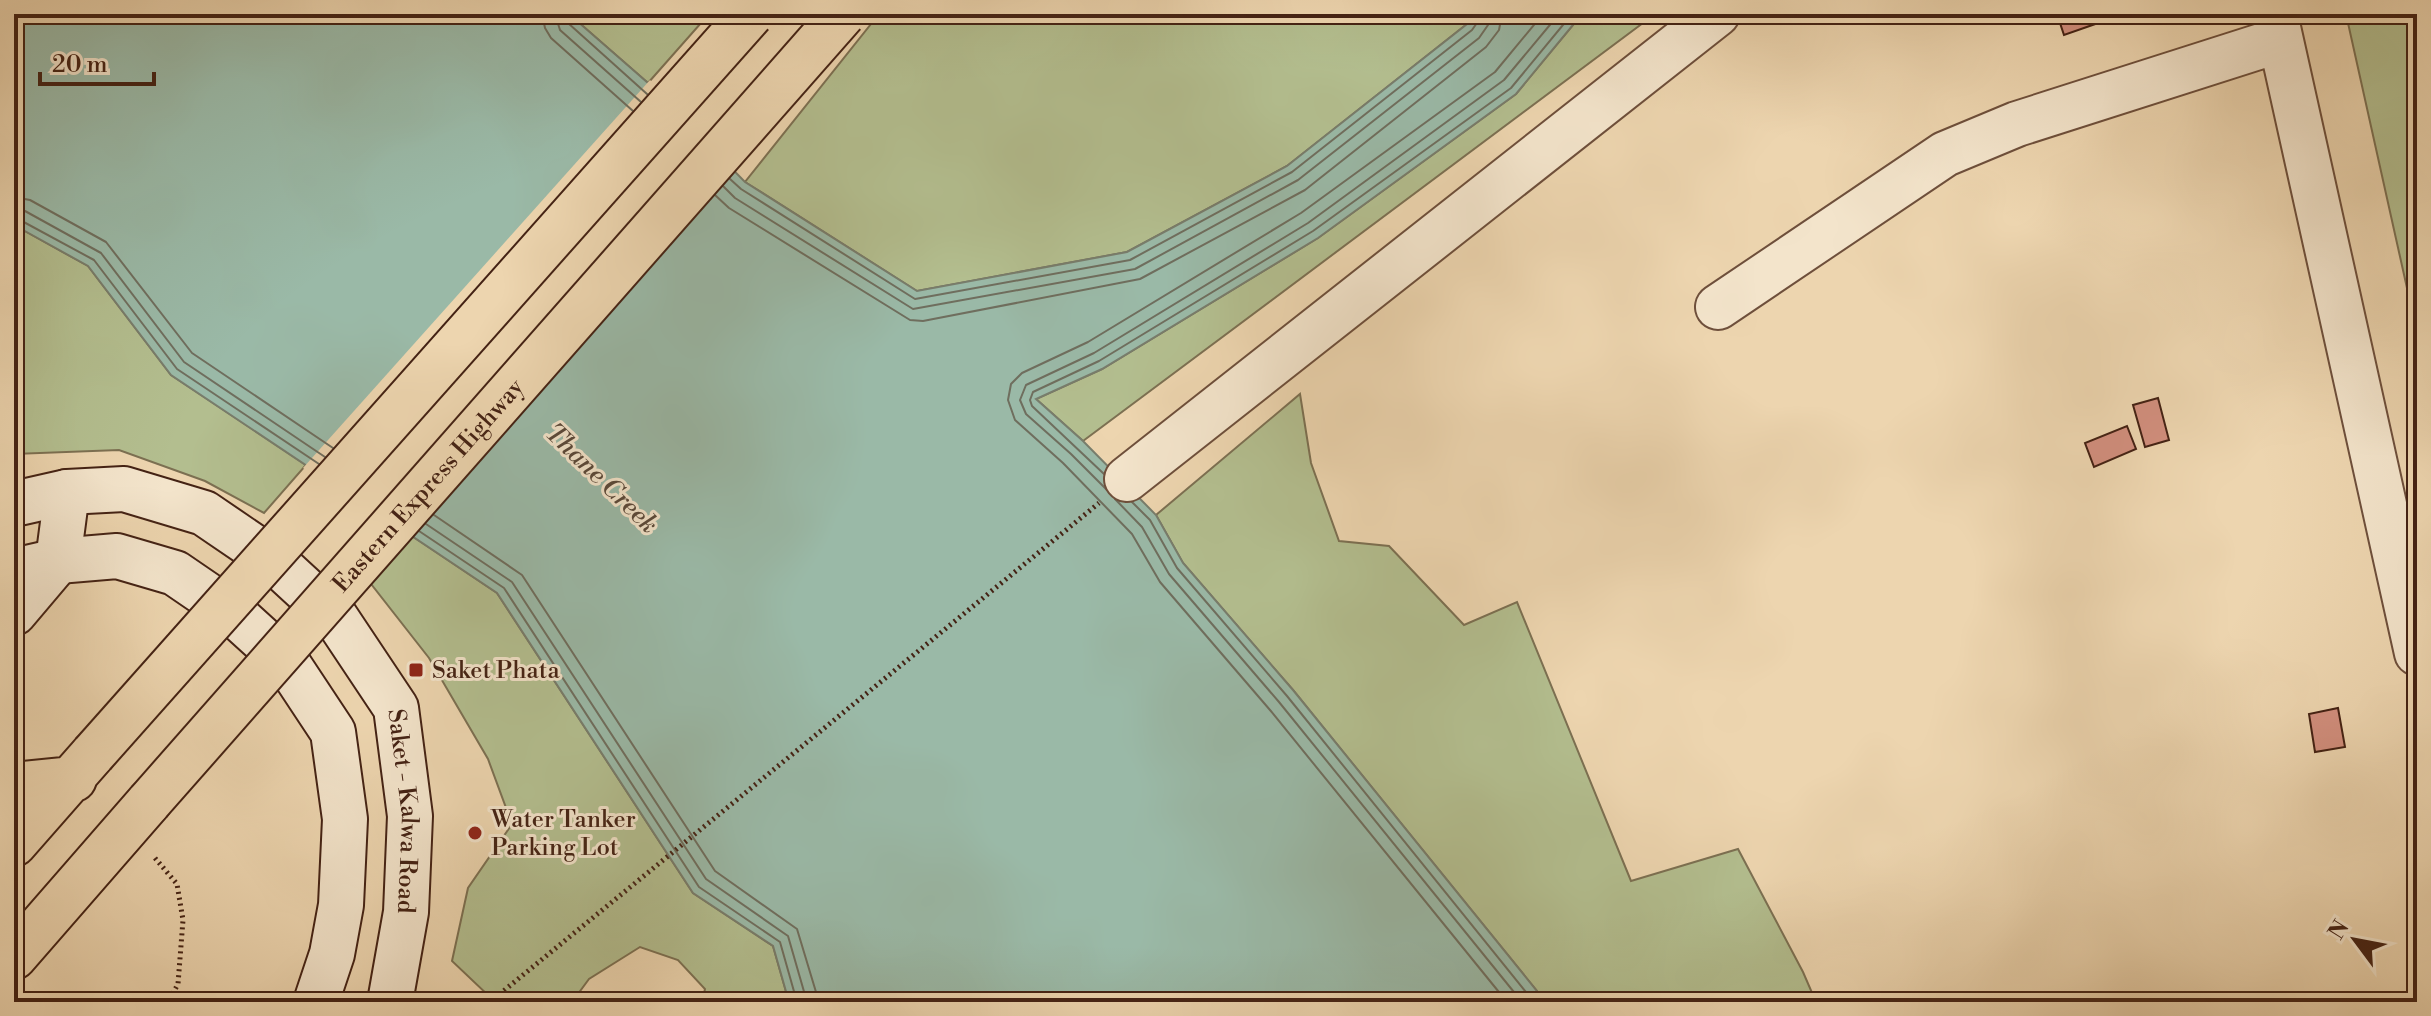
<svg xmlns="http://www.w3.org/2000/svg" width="2431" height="1016" viewBox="0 0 2431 1016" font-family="'Libre Bodoni',serif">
	<rect width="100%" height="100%" fill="#edd5af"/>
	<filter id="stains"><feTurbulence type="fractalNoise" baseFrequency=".0025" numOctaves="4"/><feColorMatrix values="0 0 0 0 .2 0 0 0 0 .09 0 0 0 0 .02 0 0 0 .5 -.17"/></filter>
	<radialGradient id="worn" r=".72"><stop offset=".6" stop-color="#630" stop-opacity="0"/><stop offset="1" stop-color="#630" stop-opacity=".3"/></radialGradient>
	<path fill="#b3be8f" stroke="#7c7052" stroke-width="2" d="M569,14H709L648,83Z
		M879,14H1474L1467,24L1287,166L1127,252L917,291L745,182Z
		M1582,14H1655L1083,441L1036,399L1102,369L1318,238L1516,94Z
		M2346,14H2417V333Z
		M14,225L88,266L171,375L306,465L264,513L205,481L119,450L14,454Z
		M1300,394L1311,463L1339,541L1389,546L1464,625L1517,602L1631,881L1738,849L1803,972L1816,1002H1543L1537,991L1293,690L1183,563L1156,515Z
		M409,534L497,593L693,893L773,946L789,1002H702L705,989L678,960L640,947L589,979L572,1002H499L492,999L452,961L468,888L512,824L488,759L429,658L368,580Z"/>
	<path fill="#9ab9a7" stroke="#787d6c" stroke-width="2" d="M14,14H569L648,83L745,182L917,291L1127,252L1287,166L1467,24L1474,14H1582L1516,94L1318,238L1102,369L1036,399L1083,441L1156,515L1183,563L1293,690L1537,991L1543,1002H789L773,946L693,893L497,593L171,375L88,266L14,225Z"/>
	<path fill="#edd5af" d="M650,80L736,167L406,537L303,468Z"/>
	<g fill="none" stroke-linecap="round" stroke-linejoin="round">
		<path stroke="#6f6e5e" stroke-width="2" d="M542,14L545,28L551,38L633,111
			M555,14L560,30L641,102
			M565,14L568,23L647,94
			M730,179L741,189L915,299L1130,260L1292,172L1472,30L1479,20L1480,14
			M723,186L735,198L913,309L1135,269L1298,180L1479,38L1488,25L1490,14
			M715,195L729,208L910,320L923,321L1140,279L1305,190L1486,47L1499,30L1502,14
			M14,197L30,200L106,242L192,353L333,448
			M14,209L25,211L101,253L184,362L325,457
			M14,219L20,220L94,260L177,369L319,464
			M1104,474L1032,406L1030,400L1033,392L1099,361L1313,231L1511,88L1572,14
			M1107,490L1071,454L1026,414L1020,400L1026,385L1094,353L1308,223L1504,80L1559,14
			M1115,499L1142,527L1169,574L1279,702L1522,1002
			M1132,502L1150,520L1177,568L1287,696L1534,1002
			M434,515L522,575L715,871L797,929L819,1002
			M426,524L512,582L706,879L788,936L807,1002
			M419,531L504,588L699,887L780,942L797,1002
			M1507,1002L1270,710L1160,582L1132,534L1063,463L1015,420L1008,400L1011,384L1022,373L1088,342L1301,213L1495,72L1543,14"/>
	</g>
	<path fill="#d28f7e" stroke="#442214" stroke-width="2" d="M2057,14H2099L2101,22L2064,35Z
		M2158,398L2169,440L2145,447L2133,405Z
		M2127,426L2136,449L2094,467L2085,443Z
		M2338,708L2345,747L2315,752L2309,714Z"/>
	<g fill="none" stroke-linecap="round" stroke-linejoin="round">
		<defs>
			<path id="street" d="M2275,14L2417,653
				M1718,307L1945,154L2017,124L2280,40
				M1127,479L1717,14"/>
			<g id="secondary">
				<path id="s1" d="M14,504L67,492L124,489L204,513L273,560L336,618L396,708L410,816L406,912L390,1002"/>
				<path d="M14,571L58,561L117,556L175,573L232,612L286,661L333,732L345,819L341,905L332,954L316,1002"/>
				<path d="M14,613L58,561L67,492"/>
			</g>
			<path id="highway" d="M14,785L74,779
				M14,844L93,754
				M14,957L149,802"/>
		</defs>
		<use href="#street" stroke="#6e4f3b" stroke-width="48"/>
		<use href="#secondary" stroke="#442214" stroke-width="48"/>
		<use href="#highway" stroke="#442214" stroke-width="48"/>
		<path stroke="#442214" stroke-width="5" stroke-dasharray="2 4" stroke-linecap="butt" d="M155,858L177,884L183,920L178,984L168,1002
			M490,1002L1099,503"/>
		<use href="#street" stroke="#f3e4cb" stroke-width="44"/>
		<use href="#secondary" stroke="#f3e4cb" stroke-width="44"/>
		<use href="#highway" stroke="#edd5af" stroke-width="44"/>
		<defs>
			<g id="highway-bridge">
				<path d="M93,754L751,14"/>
				<path id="s2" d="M149,802L843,14"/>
			</g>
		</defs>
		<use href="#highway-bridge" stroke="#442214" stroke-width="48" stroke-linecap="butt"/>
		<use href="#highway-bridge" stroke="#edd5af" stroke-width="44"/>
	</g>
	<g fill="#8f2418" stroke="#f3e4cb" stroke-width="3">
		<rect x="408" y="662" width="16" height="16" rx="4"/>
		<circle cx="475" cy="833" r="8"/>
	</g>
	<g text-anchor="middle" stroke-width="6" stroke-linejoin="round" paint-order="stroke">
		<g font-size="24" fill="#442214" stroke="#f3e4cb">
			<text dy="8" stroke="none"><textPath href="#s2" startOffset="422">Eastern Express Highway</textPath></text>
			<text dy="8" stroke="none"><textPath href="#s1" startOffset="576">Saket - Kalwa Road</textPath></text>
		</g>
		<g font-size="24" fill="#442214" stroke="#f3e4cb" text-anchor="start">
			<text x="432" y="678">Saket Phata</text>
			<text x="491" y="827">Water Tanker<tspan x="491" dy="28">Parking Lot</tspan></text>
		</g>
		<g font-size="26" font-style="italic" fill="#5a4839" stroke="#f3e4cb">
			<text transform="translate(602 478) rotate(44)" y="9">Thane Creek</text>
		</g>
	</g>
	<rect width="2431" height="1016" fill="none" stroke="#edd5af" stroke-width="48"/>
	<rect x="16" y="16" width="2399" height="984" fill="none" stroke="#442214" stroke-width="4"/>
	<rect x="24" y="24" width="2383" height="968" fill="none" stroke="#442214" stroke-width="2"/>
	<g transform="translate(2355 940) rotate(302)" stroke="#f3e4cb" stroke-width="6" paint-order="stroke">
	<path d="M0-6L14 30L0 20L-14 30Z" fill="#442214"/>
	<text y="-12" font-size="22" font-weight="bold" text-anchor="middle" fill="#442214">N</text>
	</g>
	<path d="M40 72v12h114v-12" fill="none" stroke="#442214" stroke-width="4"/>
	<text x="52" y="72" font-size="24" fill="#442214" stroke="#f3e4cb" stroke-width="6" paint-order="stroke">20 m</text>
	<rect width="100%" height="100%" filter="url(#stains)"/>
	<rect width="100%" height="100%" fill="url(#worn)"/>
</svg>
